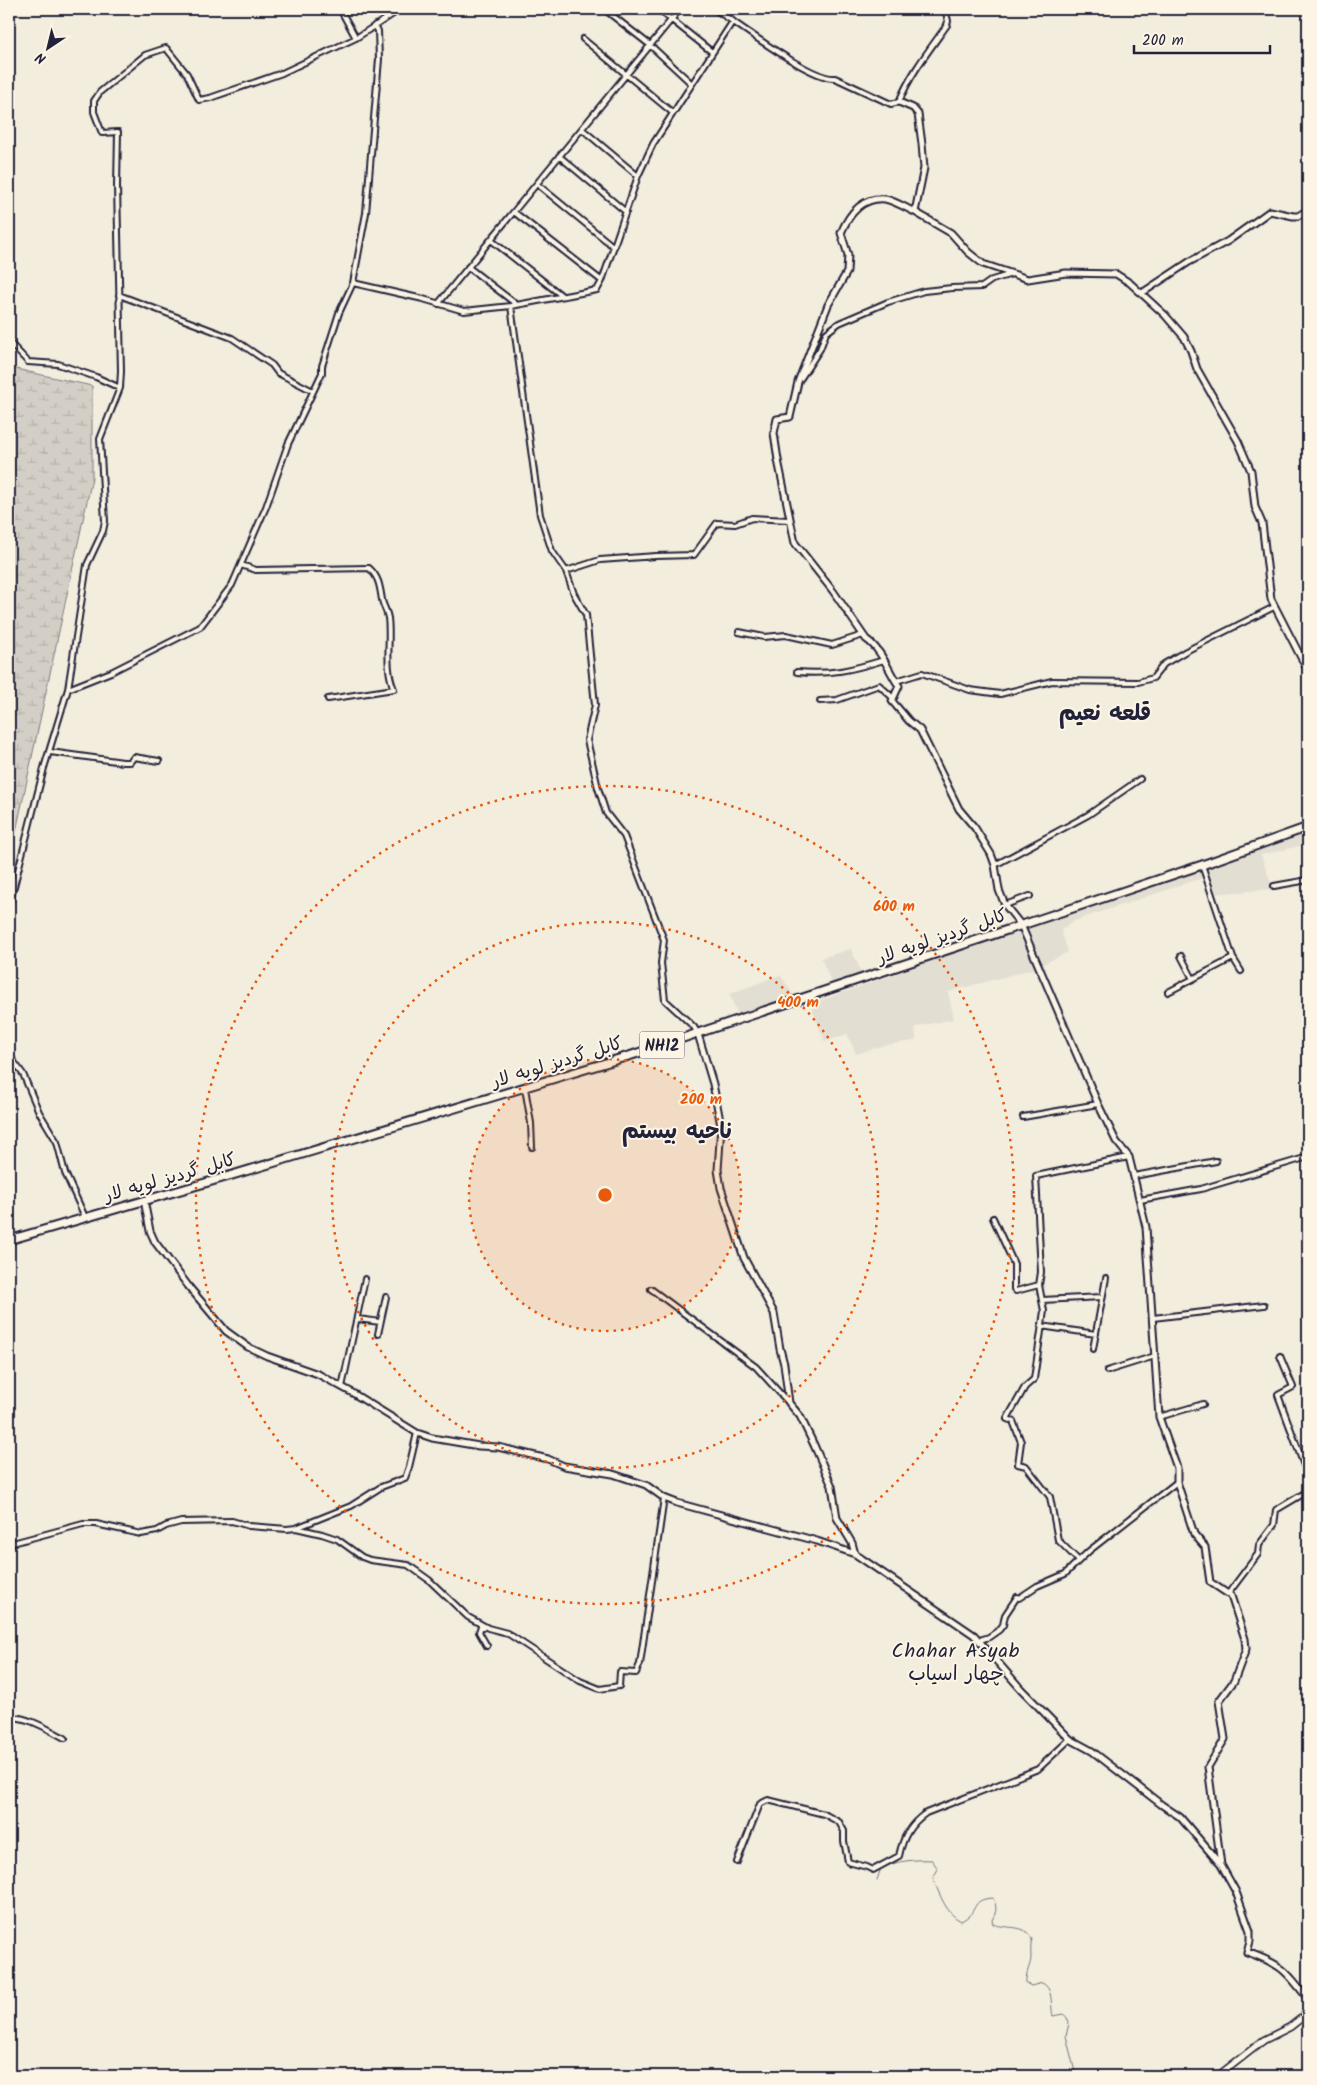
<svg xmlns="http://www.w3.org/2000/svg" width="1317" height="2085" viewBox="0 0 1317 2085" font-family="Kalam,'Playpen Sans Arabic',sans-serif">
	<defs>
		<pattern id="wetland-marsh" width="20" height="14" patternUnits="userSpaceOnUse" patternTransform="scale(1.25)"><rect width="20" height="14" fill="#d4cfc6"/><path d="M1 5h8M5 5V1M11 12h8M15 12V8" fill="none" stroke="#b6b1ab"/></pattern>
	</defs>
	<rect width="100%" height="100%" fill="#f3edde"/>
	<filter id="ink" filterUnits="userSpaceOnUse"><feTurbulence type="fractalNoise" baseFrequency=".02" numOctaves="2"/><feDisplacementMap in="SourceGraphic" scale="10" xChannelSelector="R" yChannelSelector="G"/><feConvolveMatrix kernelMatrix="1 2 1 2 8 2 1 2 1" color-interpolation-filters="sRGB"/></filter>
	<g filter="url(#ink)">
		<path fill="#e3ded2" d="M1308,828V857L1303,845L1261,855L1273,889L1213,894L1205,877L1074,921L1061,930L1068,952L1033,969L948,992L954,1019L915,1027L916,1039L914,1041L885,1045L856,1054L847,1034L825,1042L810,1004L1210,864Z
			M851,949L862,974L832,984L821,958Z
			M780,975L795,997L738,1014L729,994Z"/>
		<path fill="url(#wetland-marsh)" stroke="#7b7880" d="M9,365L11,368L92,386V478L9,864Z"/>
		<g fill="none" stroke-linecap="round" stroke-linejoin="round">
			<path stroke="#75727b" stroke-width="1" d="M877,1880L881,1868C896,1861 915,1859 932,1860L938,1869L933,1878C939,1893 946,1914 961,1921C980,1912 969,1899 993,1898C997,1907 997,1911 992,1920L993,1924C1008,1930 1024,1923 1032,1939C1030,1946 1031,1950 1031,1957C1031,1966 1025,1973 1026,1983L1031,1986L1042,1983C1054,1989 1050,2004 1053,2016L1063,2014L1066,2016L1069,2023L1066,2036L1076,2076"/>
			<defs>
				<path id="minor" d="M340,9L356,38
					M604,9L650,45L692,84
					M658,9L712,52
					M714,9C739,24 810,80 835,78L891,104L899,102C910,74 930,49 947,25L948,21L945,9
					M583,39L673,113
					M582,129L638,176
					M559,156L626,212
					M537,184L614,247
					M514,212L602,281
					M491,240L561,295
					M468,267L516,304
					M353,283L423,299L464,311L511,306L597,290L602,281L638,176L653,144L733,21
					M119,295L232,338L272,365L278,373L313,391
					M438,304L680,9
					M511,306L540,515L552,551L566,571L574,594L586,615L595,705L587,740L598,788L606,813L624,836L664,940L661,963L665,1000L694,1027L698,1034
					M9,342L28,362L58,364L96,377L120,388
					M801,378L820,349L826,333L839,323L888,302L924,291L952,288L982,287L992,280L1012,274
					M241,565L256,570L369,568C379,577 380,587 382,600C383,606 387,611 388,618C391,642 384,666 394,689L328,699
					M566,571L600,560L656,556L694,555L717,523L735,524L752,518L789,520
					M739,632L764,637L786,635L832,645L863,635
					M797,672C831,675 851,670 884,660
					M896,681L922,673L970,690L1000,694L1052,681L1138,682L1153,678L1164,664L1186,651L1274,607
					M68,689L111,672L200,627L232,585L266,507L288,444L322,373V366L339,313L353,283L366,213L379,59L378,31L375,25
					M820,701L837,700L879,685L892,697
					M50,752L123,762H130L134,757L159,761
					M995,865L1088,815L1140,779
					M1202,865L1233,958L1241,971
					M1274,886L1308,880
					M1005,905L1030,896
					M9,906L44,768L68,689L87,565L103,531L105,521L100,439L120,388L121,371L117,186L118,132L102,133L94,112V101L100,92L145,55L166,48L187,74L199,100L210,98L282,73L356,38L401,9
					M1181,956L1193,979
					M1168,992L1233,958
					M9,1055L23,1074L39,1112L57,1142L65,1173L85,1217
					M525,1088L531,1123L532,1147
					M1023,1117L1098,1104
					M1134,1176L1216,1161
					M1140,1200L1201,1189L1308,1157
					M993,1218L1014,1264V1289L1016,1291L1039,1285L1041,1272L1036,1176L1129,1157
					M1039,1285L1044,1311L1034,1379L1025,1387L1007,1419L1013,1421L1021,1442L1018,1464L1026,1466L1050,1497L1058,1540L1078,1560
					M651,1289L756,1367L788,1402
					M1042,1300L1102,1297
					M1153,1318L1264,1305
					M358,1319L380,1322
					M1041,1326L1096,1334
					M378,1334L386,1297
					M1093,1349L1106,1278
					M1280,1356L1293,1387L1278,1395L1305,1468L1308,1469
					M1107,1371L1155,1356
					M342,1387L365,1279
					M1159,1417L1203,1404
					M296,1528L351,1506L381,1487L405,1478L409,1467L417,1433
					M9,1544L83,1524H96L141,1534L157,1531L166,1526L181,1522L232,1521L249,1526L287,1529L296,1528L322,1534L337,1539L362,1557L370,1560L408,1565L429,1580L468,1617L488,1628L507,1633L580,1681L600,1689L619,1686L620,1672L636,1673L640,1664L664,1498
					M1228,1594L1258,1554L1259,1545L1274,1525L1276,1510L1308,1491
					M483,1627L481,1626L479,1632L487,1646
					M980,1640L989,1637L999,1630L1003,1625L1005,1615L1017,1597L1019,1598L1037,1586L1065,1574L1089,1551L1177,1482
					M9,1718C24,1714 51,1731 65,1738
					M737,1862L760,1804L768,1800L824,1814L839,1822L844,1831V1841L848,1862L867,1867L873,1870L899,1856C903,1837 910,1824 926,1813L1038,1769L1070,1739"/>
				<path id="tertiary" d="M899,102L913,108L918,114L922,144L924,168L915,212L951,233L968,252L983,264L1028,279L1066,273L1116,274L1130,283L1165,315L1184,337L1191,351L1197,369L1238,441L1251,471L1255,507L1262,523L1271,599L1308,671
					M915,212C906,208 895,201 885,199C862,197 849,214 841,233L848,255L847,272L828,305L798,382L790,417L777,419L774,433L778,460L795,543L833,591L866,639C882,650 888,670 899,686L892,701L909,721L920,730L959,809L975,828L991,854L995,865L999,890L1005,905L1021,925L1098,1104L1116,1141L1129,1157L1146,1227L1159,1417L1177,1468V1482L1194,1534L1205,1547L1210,1582L1231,1596L1245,1639L1246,1649L1234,1681L1219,1701L1225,1739L1208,1767L1221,1865
					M1142,293L1189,262L1228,241L1270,211L1293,216H1298L1308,210
					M698,1034L713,1084L721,1126L718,1170L721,1188L744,1258L774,1313L780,1349L784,1364L789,1403L800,1416L814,1445L832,1486L837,1518L852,1543L855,1554
					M144,1200L150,1231L155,1242L189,1287L226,1331L248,1347L267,1356L318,1374L351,1392L417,1433L432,1438L479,1446L498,1447L548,1459L564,1466L613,1474L646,1485L664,1498L677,1503L817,1541L855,1554L974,1635L1021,1689L1070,1739L1092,1751L1162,1805L1180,1817L1221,1865L1236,1892L1250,1931V1941L1247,1952C1281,1964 1287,1971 1308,1999"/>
				<path id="secondary" d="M1218,2076L1264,2040L1290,2027L1308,2013"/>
				<path id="trunk" d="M9,1240L229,1176L632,1055L1202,865L1308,827"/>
			</defs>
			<use href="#minor" stroke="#22223b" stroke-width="8"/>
			<use href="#tertiary" stroke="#22223b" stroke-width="9"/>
			<use href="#secondary" stroke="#22223b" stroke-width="9"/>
			<use href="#trunk" stroke="#22223b" stroke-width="11"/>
			<use href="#minor" stroke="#fcf5e5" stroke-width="4"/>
			<use href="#tertiary" stroke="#fcf5e5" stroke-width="5"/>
			<use href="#secondary" stroke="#fcf5e5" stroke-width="5.5"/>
			<use href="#trunk" stroke="#fcf5e5" stroke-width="7"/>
		</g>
	</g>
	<circle cx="605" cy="1195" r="136" fill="#e8590c" fill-opacity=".12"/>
	<g fill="none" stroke="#e8590c" stroke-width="2.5" stroke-dasharray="2.5 5">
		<circle cx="605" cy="1195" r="136"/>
		<circle cx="605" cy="1195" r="273"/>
		<circle cx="605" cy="1195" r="409"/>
	</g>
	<g text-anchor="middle" stroke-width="4" stroke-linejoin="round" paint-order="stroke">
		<rect fill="#fcf5e5" stroke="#63616e" stroke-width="1" x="639.5" y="1031.5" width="45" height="27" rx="4"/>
		<g font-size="16" font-weight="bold" fill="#22223b">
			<text x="662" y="1051">NH12</text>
		</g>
		<g font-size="18" fill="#22223b" stroke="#fcf5e5">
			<text transform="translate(942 936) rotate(-19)" y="6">کابل گردیز لویه لار</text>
			<text transform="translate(557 1062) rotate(-17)" y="6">کابل گردیز لویه لار</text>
			<text transform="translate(170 1177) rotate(-16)" y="6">کابل گردیز لویه لار</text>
		</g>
		<g font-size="20" letter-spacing="1" fill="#22223b" stroke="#fcf5e5">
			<text x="956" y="1657">Chahar Asyab<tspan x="956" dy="23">چهار اسیاب</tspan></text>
		</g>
		<g font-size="22" font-weight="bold" fill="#22223b" stroke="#fcf5e5">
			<text x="1105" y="720">قلعه نعيم</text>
			<text x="677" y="1138">ناحیه بیستم</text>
		</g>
	</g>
	<circle cx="605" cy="1195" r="8" fill="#e8590c" stroke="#fcf5e5" stroke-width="2.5"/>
	<g font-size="15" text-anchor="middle" font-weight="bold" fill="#e8590c" stroke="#fcf5e5" stroke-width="4" stroke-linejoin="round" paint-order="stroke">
		<text x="894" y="911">600 m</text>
		<text x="798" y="1007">400 m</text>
		<text x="701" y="1104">200 m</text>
	</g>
	<rect width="1317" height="2085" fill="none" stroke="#fcf5e5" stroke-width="30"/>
	<rect x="15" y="15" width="1287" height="2055" fill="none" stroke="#22223b" stroke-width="2" filter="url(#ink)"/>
	<g transform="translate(48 48) rotate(215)" stroke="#fcf5e5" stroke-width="4" paint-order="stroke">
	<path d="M0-4L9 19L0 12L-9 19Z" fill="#22223b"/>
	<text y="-8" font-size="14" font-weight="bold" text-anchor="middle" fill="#22223b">N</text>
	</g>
	<path d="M1134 45v8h136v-8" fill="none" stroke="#22223b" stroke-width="2.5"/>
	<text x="1142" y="45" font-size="15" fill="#22223b" stroke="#fcf5e5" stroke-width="4" paint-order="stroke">200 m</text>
</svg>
